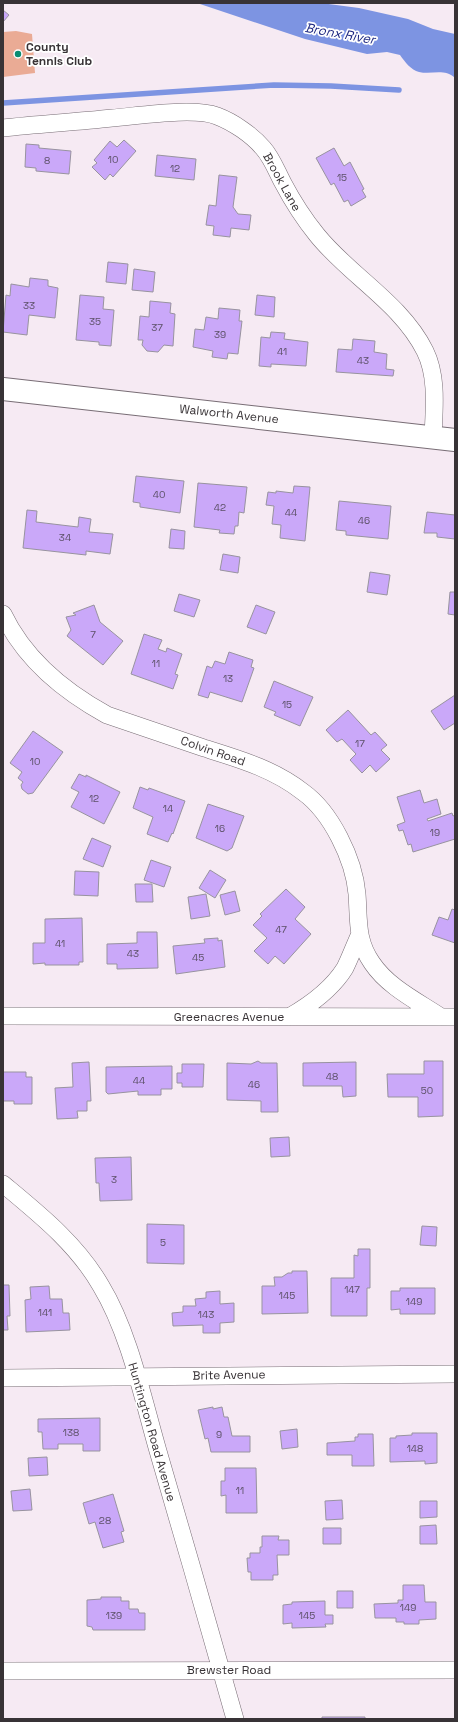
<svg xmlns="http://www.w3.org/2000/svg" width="458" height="1722" viewBox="0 0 458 1722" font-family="'Space Grotesk',sans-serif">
	<rect width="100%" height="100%" fill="#f6eaf3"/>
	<path fill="#eaab95" d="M16,31L32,34L35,73L3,77V32Z"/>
	<path fill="#7d94e2" d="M197,3H321L359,8L408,19L433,29L455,34V78C444,68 432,75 419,72C411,70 405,62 400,55L387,52L367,54L305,39Z"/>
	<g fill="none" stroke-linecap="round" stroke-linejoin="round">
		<path stroke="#7d94e2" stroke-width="5.5" d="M3,103L274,85L331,86L399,90"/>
	</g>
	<path fill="#caa8f9" stroke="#98939f" d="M3,10L9,15L3,22Z
		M124,140L136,151L113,177L110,174L105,180L92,167L97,163L94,160L110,141L117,147Z
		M26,144L39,145V148L71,151L69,174L36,171V168L25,167Z
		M334,148L344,166L350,162L364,189L362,190L366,197L351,206L348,200L344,202L334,183L331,185L316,158Z
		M157,155L196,159L194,180L155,176Z
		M219,175L237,177L233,207L238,214L251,215L249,230L231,228L230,237L213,235L214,226L206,225L209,205L216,206Z
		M108,262L128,264L126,284L106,282Z
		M134,269L155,272L153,292L132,290Z
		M30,278L48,280V286L58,288L55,318L29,315L27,335L3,332L6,295L10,296L11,284L29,287Z
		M80,295L104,297L103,309L114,310L111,346L99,345V342L76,340Z
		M257,295L275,297L274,317L255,315Z
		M150,301L171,303L170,313L175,314L173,346L164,345L158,352L147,351L142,345L143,340H138L140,316L149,317Z
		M219,308L240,310L239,321H242L238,354L228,353L227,359L212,357L213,351L193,347L195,329L204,330L206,317L218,319Z
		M271,332L285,333L284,339L308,342L306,366L271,364V367L259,366L261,337L270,338Z
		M353,339L375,341L374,352L387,354L386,369L394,370L393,376L336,372L338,349L352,350Z
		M136,476L184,481L180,513L140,507V503L133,502Z
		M198,483L247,487L244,513L239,512L238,526H235L234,534L219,533L220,530L194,527Z
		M294,486L310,487L305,541L280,538L281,525L272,524L274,506L266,505L268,492L276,493V491L293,493Z
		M339,501L391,506L388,539L346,535V531L336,530Z
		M27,510L37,511L36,522L78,527L79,517L91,519L89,532L113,534L110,554L86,551V555L23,548Z
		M427,512L455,515V539L437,537V533H424Z
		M171,529L185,531L184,549L169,548Z
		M223,554L240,557L238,573L220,570Z
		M370,572L390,575L387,595L367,592Z
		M450,592H455V615L448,614Z
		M179,594L200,600L194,617L174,611Z
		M94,605L100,622L123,641L103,665L67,636L71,630L66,617L76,615L73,613Z
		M256,605L275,612L266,634L247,627Z
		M144,634L162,640L158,649L166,652L167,648L182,654L175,674L178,675L173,689L131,674Z
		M229,652L253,660L251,667L254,668L242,702L210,692L208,698L198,695L207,666L212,668L215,661L225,664Z
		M274,681L313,697L300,726L274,715L276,712L264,707Z
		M455,695V723L444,730L431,711Z
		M348,710L371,735L375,732L387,745L381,750L390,759L376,772L370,765L362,773L350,760L356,754L342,739L337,742L326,730Z
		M33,731L63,752L33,793L28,794L22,789L21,785L23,782L18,778L22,772L10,763Z
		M79,774L86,777V775L120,792L104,824L71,807L79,792L71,788Z
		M140,787L148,790L149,788L185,801L173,834L172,833L168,842L147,834L153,817L133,808Z
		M420,790L424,803L437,799L441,814L427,819L428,821L452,813L453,816L455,815V839L413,852L411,844L408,845L403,830L399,831L397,825L405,822L397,797Z
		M208,804L244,816L232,848L227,851L196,838Z
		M92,838L111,846L103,867L83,859Z
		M151,860L171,867L164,887L144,880Z
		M210,870L226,880L215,898L199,888Z
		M75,871L99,872L98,896L74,895Z
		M135,884H152L153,902H136Z
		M286,889L305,907L295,919L311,934L284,964L275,956L268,964L254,951L267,938L253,925L262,916L260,914Z
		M235,891L240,911L225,915L220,895Z
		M206,894L210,916L191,919L188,897Z
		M452,909L455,910V943L432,935L439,917L448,920Z
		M82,918L83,962H79V965H45V963L33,964V943H45V919Z
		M137,932H157L158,968L117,969V964H107V944L137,943Z
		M218,938V941L222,940L225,967L176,974L173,946L205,943L204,939Z
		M258,1061L261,1063H277L278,1112H261V1101L227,1100V1063L251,1064Z
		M424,1061H443V1116L418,1117V1097H388L387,1074H424Z
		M89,1062L91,1101H87V1111H77L78,1118L57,1119L55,1088L73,1087L72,1063Z
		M356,1062V1096L343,1097L342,1086H303V1063Z
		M182,1064H204L203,1087H182V1083H177V1073H182Z
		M172,1066V1089H161V1095H138V1091L108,1094L106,1092V1067Z
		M3,1072H26V1077H32V1104H14V1101H3Z
		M289,1137L290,1156L271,1157L270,1138Z
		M131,1157L132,1200L100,1201L99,1183H96L95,1158Z
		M147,1224L184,1225V1264L147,1263Z
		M422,1226L437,1227L436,1246L420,1245Z
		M358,1249H370V1288H367V1316H331V1278H354V1255L358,1256Z
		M292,1271H307L308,1313L262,1314V1286H275L274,1277H282L288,1273H292Z
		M3,1285H9L10,1316H7L8,1330H3Z
		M49,1286L50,1299H62L63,1313H69L70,1330L26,1332L25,1300L31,1299L30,1287Z
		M400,1288H435V1314H400V1309L391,1310V1291H400Z
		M220,1291V1304L234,1303V1322L220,1323V1333H203V1325L173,1326L172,1313L183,1312V1306H196L195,1299L206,1298V1292Z
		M213,1407V1409L222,1407L224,1417H228L232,1436H250V1452H211L208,1438L205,1439L198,1410Z
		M100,1418V1451H83V1444H58V1449H43L42,1432H38V1419Z
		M297,1429L298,1447L282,1449L280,1431Z
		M412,1433H437V1463L425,1464V1461L390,1462V1438H396V1436L412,1435Z
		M358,1434H373L374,1466H352V1455H327V1443L355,1441V1437H358Z
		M47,1457L48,1475L29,1476L28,1458Z
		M225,1468H256L257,1513H226V1495L221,1496V1481H225Z
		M30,1489L32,1510L13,1511L11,1491Z
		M113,1494L124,1531L121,1532L124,1542L103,1548L95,1522L89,1524L83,1503Z
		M342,1500L343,1519L326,1520L325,1501Z
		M420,1501H437V1517L420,1518Z
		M436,1525L437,1544H420V1526Z
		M323,1528H341V1544H323Z
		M262,1536H279L278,1540H289V1555H277L278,1575H273V1580H251V1572H248L247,1558H250V1553H260V1547H262Z
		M403,1585H424L425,1602H436V1619L419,1620V1624H404V1622H396V1618H375L374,1604L398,1603V1600H403Z
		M337,1591H353V1608H337Z
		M101,1597H121V1601H129V1609H138L139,1613H145V1630H93L92,1627L87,1626V1600L101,1599Z
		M325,1601V1615H333V1624H325L326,1627L292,1628V1623L283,1624V1605L292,1604V1602Z
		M322,1717H365V1719H313H322Z"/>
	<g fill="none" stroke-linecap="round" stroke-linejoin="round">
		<defs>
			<path id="minor" d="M3,128C39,124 76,122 112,118C138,116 194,107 217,116C233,122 252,135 263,148C272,158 277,172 283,183C293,202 304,219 317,235C350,276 401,303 425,351C438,377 434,410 433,437
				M3,614C25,660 63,691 107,715C139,726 172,737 204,748C239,759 274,769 303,792C331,812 354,859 357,894C359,920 356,940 372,963C388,987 417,1001 441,1017
				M3,1016L455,1017
				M289,1017C310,1005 332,989 345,968C350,958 354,947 359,936
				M3,1184C39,1214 77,1244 101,1286C129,1332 143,1399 158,1451C184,1540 210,1630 235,1719
				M3,1378L455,1374
				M3,1671L455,1670"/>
			<path id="tertiary" d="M3,389L455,440"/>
		</defs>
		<use href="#minor" stroke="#786d75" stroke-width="18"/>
		<use href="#tertiary" stroke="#786d75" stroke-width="24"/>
		<use href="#minor" stroke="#fff" stroke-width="17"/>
		<use href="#tertiary" stroke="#fff" stroke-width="22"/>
	</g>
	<circle fill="#0b8c72" stroke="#fff" stroke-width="1.5" cx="18" cy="54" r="4"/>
	<g text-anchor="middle" stroke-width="3.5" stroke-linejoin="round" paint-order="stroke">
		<g font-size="10" fill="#5c5067">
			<text x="113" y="163">10</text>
			<text x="47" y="164">8</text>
			<text x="175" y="172">12</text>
			<text x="342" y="181">15</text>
			<text x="29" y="309">33</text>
			<text x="95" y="325">35</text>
			<text x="157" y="331">37</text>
			<text x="220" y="338">39</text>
			<text x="282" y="355">41</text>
			<text x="363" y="364">43</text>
			<text x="159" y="498">40</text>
			<text x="220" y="511">42</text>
			<text x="291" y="516">44</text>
			<text x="364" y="524">46</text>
			<text x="65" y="541">34</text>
			<text x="93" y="638">7</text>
			<text x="156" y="667">11</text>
			<text x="228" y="682">13</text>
			<text x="287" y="708">15</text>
			<text x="360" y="747">17</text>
			<text x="35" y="765">10</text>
			<text x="94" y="802">12</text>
			<text x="168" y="812">14</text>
			<text x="220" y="832">16</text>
			<text x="435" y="836">19</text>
			<text x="281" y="933">47</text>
			<text x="60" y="947">41</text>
			<text x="133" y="957">43</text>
			<text x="198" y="961">45</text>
			<text x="332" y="1080">48</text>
			<text x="139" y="1084">44</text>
			<text x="254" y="1088">46</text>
			<text x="427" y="1094">50</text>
			<text x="114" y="1183">3</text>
			<text x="163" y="1246">5</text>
			<text x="352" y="1293">147</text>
			<text x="287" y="1299">145</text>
			<text x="414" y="1305">149</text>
			<text x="45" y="1316">141</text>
			<text x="206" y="1318">143</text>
			<text x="71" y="1436">138</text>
			<text x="219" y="1438">9</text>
			<text x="415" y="1452">148</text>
			<text x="240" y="1494">11</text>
			<text x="105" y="1524">28</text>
			<text x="408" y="1611">149</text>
			<text x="114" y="1619">139</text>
			<text x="307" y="1619">145</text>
		</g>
		<g font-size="12" font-weight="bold" fill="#383336" stroke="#fff" text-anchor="start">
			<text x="26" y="51">County<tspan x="26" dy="14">Tennis Club</tspan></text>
		</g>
		<g font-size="12" fill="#383336" stroke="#fff">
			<text transform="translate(282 182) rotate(61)" y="4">Brook Lane</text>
			<text transform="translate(229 414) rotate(6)" y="4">Walworth Avenue</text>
			<text transform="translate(213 751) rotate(19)" y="4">Colvin Road</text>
			<text x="229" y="1021">Greenacres Avenue</text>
			<text transform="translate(229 1375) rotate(-1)" y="4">Brite Avenue</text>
			<text transform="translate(152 1432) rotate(74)" y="4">Huntington Road Avenue</text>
			<text x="229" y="1674">Brewster Road</text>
		</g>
		<g font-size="13" font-style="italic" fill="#1e2881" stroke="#fff">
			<text transform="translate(340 33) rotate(10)" y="5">Bronx River</text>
		</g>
	</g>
	<rect width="458" height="1722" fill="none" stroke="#383336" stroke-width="8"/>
</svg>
